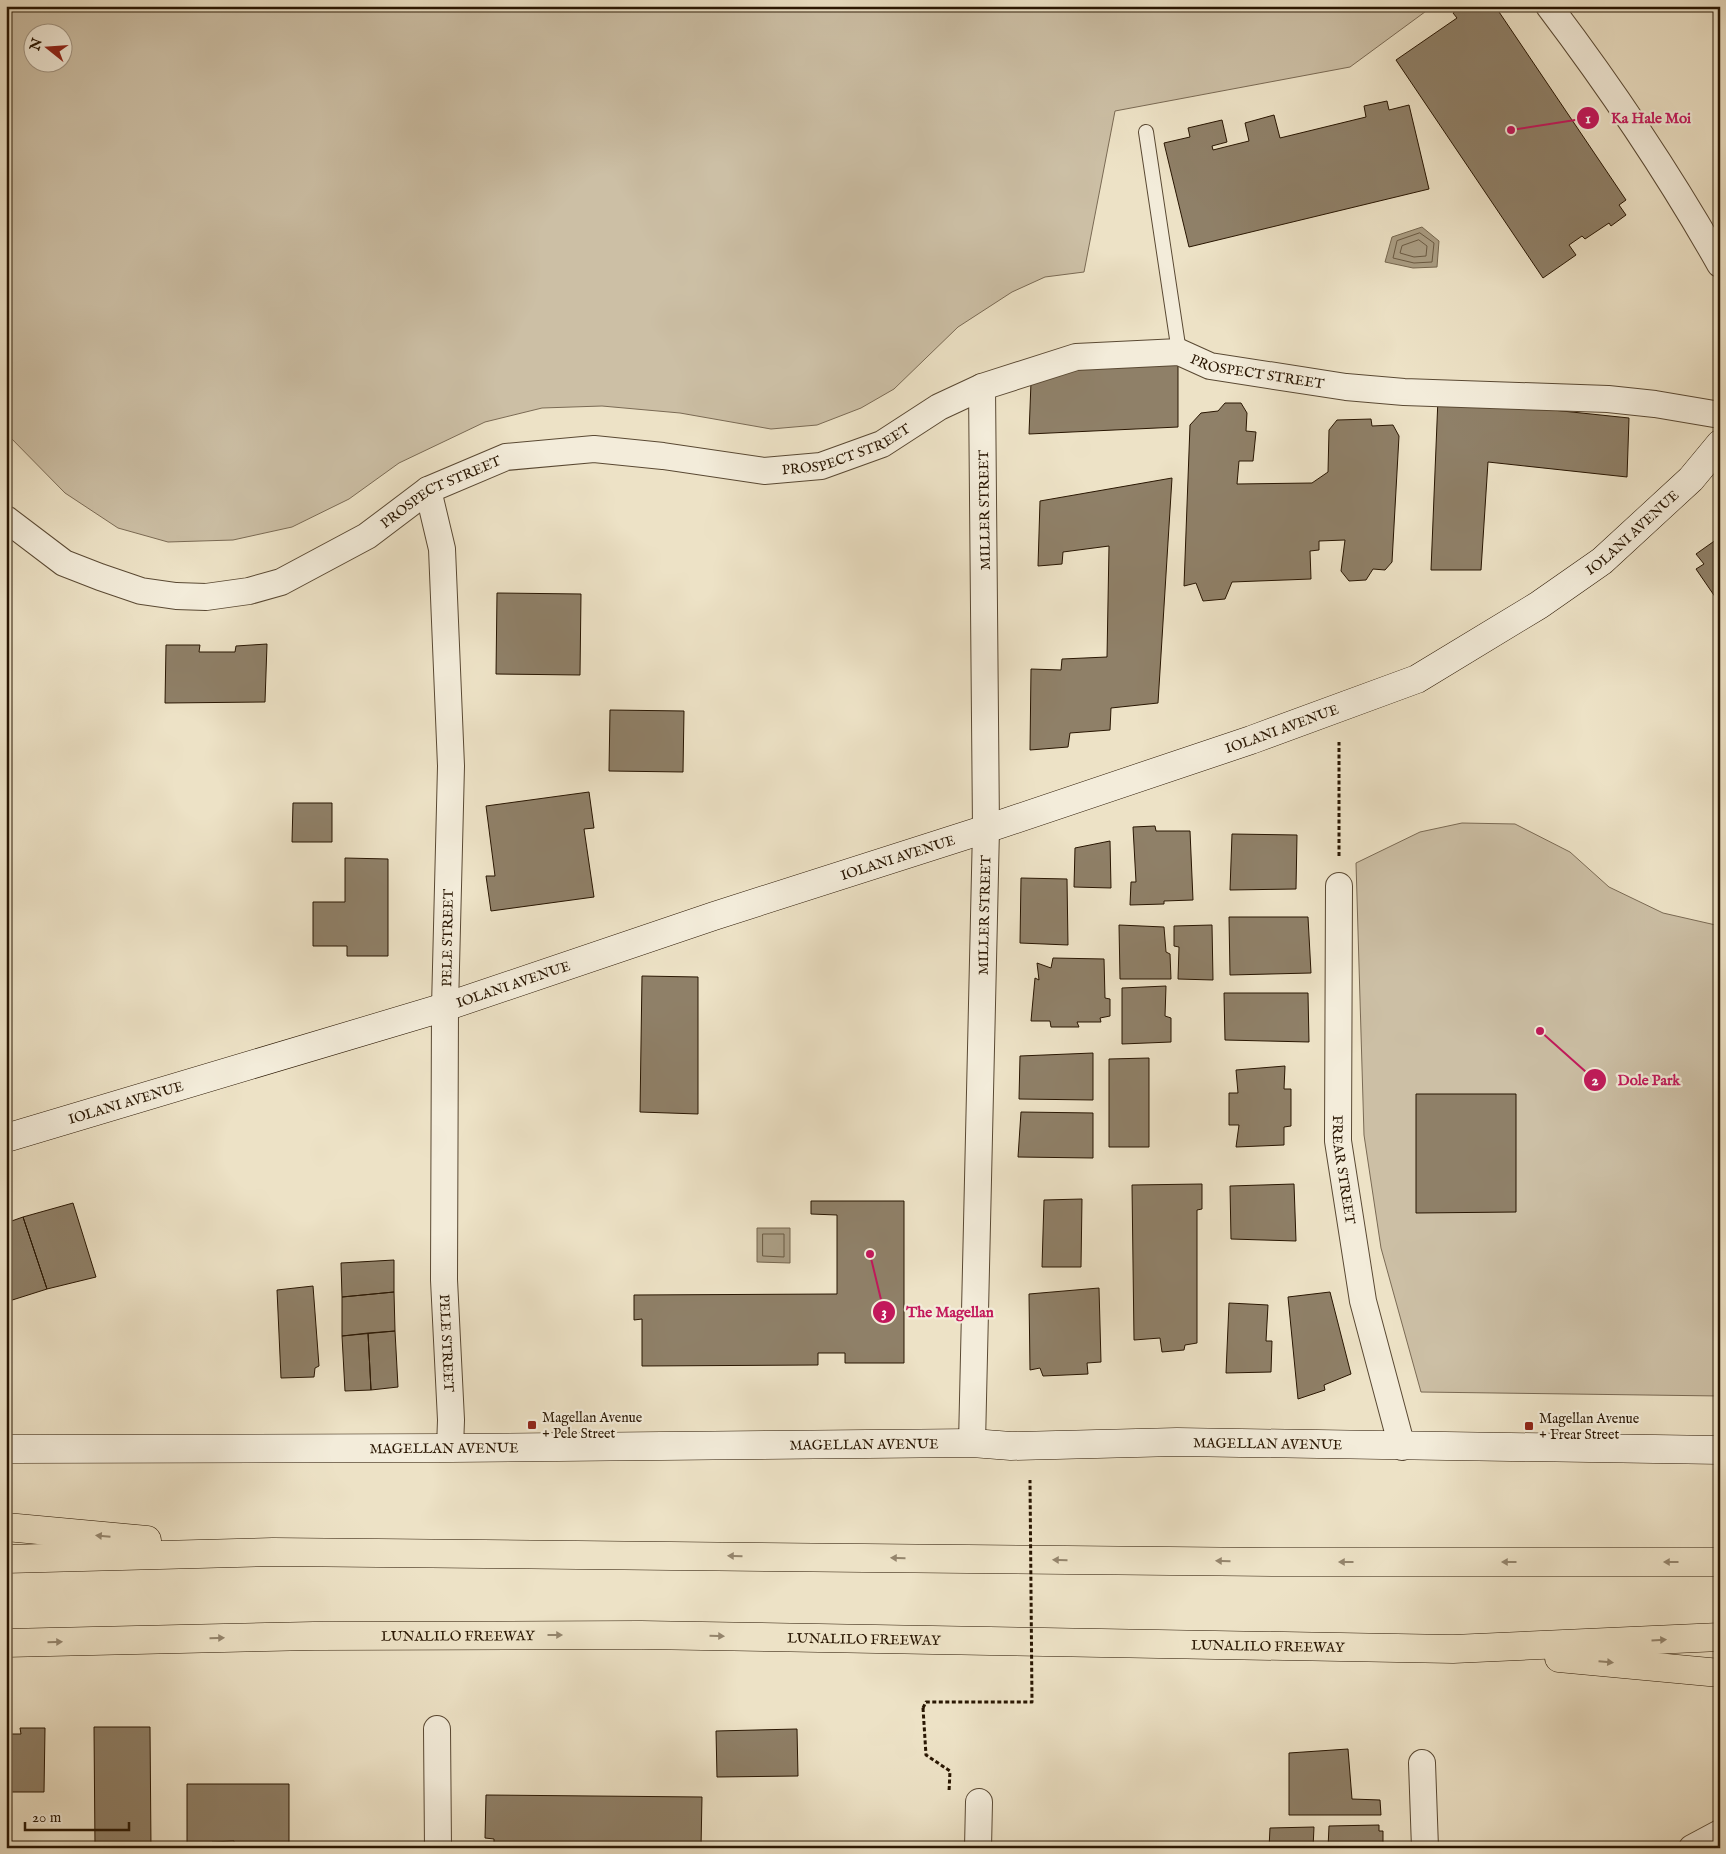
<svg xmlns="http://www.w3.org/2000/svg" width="1726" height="1854" viewBox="0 0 1726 1854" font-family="'IM FELL English',serif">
	<rect width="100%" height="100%" fill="#ede2c6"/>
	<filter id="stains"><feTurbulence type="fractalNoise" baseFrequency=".004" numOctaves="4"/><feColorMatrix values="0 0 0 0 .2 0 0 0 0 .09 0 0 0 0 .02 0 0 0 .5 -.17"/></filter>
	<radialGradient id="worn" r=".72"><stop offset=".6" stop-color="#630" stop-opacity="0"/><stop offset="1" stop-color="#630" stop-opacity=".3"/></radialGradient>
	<path fill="#ccbfa5" stroke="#7a6a54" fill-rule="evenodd" d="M6,6H1433L1350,67L1115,111L1084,272L1045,277L1012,292L958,327L894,389L861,408L817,425L771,429L680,413L602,406L542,408L485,422L399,463L349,499L292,527L233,540L168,542L118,528L65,493L6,433ZM32,32H62V62H32Z
		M1462,823L1515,824L1570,852L1609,887L1663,913L1720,926V1396L1421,1392L1381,1248L1364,1135L1356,863L1420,832Z"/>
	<path fill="#aa9d83" stroke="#76674f" d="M1422,227L1439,241L1437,267L1413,268L1385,262L1392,237Z
		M757,1228H790V1263L757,1262Z"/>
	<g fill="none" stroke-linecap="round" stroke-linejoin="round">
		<path stroke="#6a5a42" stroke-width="1" d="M1420,233L1434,243L1432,262L1414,263L1393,258L1397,241Z
			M1419,240L1427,246L1426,256L1414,257L1400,253L1402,246Z
			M763,1234H784V1257L763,1256Z"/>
	</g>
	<path fill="#8f8068" stroke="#291602" d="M1463,6H1495L1626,200L1619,205L1626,215L1611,226L1609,223L1585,239L1582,236L1569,245L1576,255L1543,278L1396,60L1457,18L1453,13Z
		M1387,101L1389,110L1409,105L1429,189L1189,247L1164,143L1190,137L1188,128L1222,120L1227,142L1212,146L1213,150L1249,141L1245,123L1274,115L1280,138L1366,117L1364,106Z
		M1178,359V427L1029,434L1031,382L1047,367Z
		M1438,398L1629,418L1627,477L1488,462L1481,570H1431Z
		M1225,403H1241L1247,413L1246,431L1256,432L1253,461H1239L1237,484L1312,483L1328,472L1329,430L1337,420L1371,419L1372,426L1393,425L1399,436L1392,562L1385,570L1373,569L1366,580L1349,581L1341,571L1345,540L1319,541V550L1310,551L1311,579L1232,582L1225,599L1203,601L1196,583L1184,586L1190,425L1201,413L1218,411Z
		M1172,478L1158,703L1111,708L1110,730L1070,733L1068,747L1030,750L1031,669L1061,670L1062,659L1107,657L1109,546L1063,552L1062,564L1038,566L1040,501Z
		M1720,537V604L1696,569L1704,564L1696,554Z
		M497,593L581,594L580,675L496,674Z
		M267,644L265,702L165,703L166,645H200L199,652H235L236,646Z
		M610,710L684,711L683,772L609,771Z
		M589,792L594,828L584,829L594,897L491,911L486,876H495L486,806Z
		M293,803H332V842H292Z
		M1155,826L1156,831H1190L1193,900L1164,901V904L1130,905L1131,882H1136L1133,827Z
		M1232,834L1297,835L1296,889L1230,890Z
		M1110,841L1111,888L1074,887L1075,848Z
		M345,858L388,859V956H347V946H313V902H345Z
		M1021,878L1067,879L1068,945L1020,943Z
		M1229,917H1308L1311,973L1230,975Z
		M1119,925L1164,927L1166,952L1170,954L1171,979H1120Z
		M1212,925L1213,980L1178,979L1179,947L1174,946V926Z
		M1053,958L1104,959L1105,998L1110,999V1016L1100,1018L1101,1022H1077L1079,1027H1051L1050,1021H1031L1035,978L1039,980L1037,963L1051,968Z
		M642,976L698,977V1114L640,1112Z
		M1166,986L1165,1016L1171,1018V1042L1122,1044V988Z
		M1224,993H1308L1309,1042L1225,1040Z
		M1093,1053V1100L1019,1099L1020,1056Z
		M1149,1058V1147H1109V1059Z
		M1285,1066L1284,1089H1291V1126L1284,1127V1145L1236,1147L1239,1125H1229V1093H1238L1236,1070Z
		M1416,1094H1516V1212L1416,1213Z
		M1021,1112L1093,1113V1158L1018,1157Z
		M1202,1184V1209L1197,1210V1343L1185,1345L1184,1350L1162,1352L1160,1338L1134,1340L1132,1185Z
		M1294,1184L1296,1241L1231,1239L1230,1186Z
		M1082,1199L1081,1267H1042L1044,1200Z
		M811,1201H904V1363H845V1353H818V1365L642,1366V1319L634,1320V1295L837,1294V1215L811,1214Z
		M73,1203L96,1277L47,1289L23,1217Z
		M23,1217L47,1289L6,1302V1223Z
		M394,1260V1292L342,1297L341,1263Z
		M313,1286L319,1366L315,1368L314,1377L281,1378L277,1290Z
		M1099,1288L1101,1362L1087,1363L1088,1374L1043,1376L1040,1368L1030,1370L1029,1294Z
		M394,1292L395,1331L342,1336V1297Z
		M1330,1292L1351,1374L1324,1385L1325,1390L1298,1399L1288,1297Z
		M1229,1303L1268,1305L1266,1341H1272L1271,1372L1226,1373Z
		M395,1331L398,1387L371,1390L368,1333Z
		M368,1333L371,1390L345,1391L342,1336Z
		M94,1727H150L151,1848H95Z
		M20,1728H45L44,1792H6V1734H21Z
		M797,1729L798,1776L717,1777L716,1731Z
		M1348,1749L1352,1799L1380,1800L1381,1815H1289V1753Z
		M187,1784H289V1848H234V1841L212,1842V1848H187Z
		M486,1795L702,1797L701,1848H494V1839L485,1838Z
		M1379,1825V1831H1383V1848H1328L1329,1826Z
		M1314,1827L1313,1848H1269L1270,1828Z"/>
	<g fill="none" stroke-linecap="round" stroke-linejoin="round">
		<defs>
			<path id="lane" d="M1146,132L1179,352"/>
			<g id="street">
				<path d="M1549,6C1611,88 1669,174 1720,264"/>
				<path id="s1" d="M428,490L442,549L451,766L445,1007L444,1280L451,1420L450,1448"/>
				<path id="s2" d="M6,519L64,563L100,577L141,591L176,596L206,597L249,591L281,582L367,536L428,490L506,457L594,449L663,456L764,471L821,466L882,444L939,407L982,387L1076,357L1179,352L1210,366L1346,387L1404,392L1608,399L1655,404L1720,415"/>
				<path id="s3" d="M1339,886L1338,1141L1363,1301L1402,1447"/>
				<path id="s4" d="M972,1443L986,829L982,387"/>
				<path d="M437,1729L438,1848"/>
				<path d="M1422,1763L1425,1848"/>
				<path d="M978,1848L979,1802"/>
				<path d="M1692,1848L1720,1833"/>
			</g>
			<g id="secondary">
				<path id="s5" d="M6,1138L445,1007L714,916L986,829L1251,740L1417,679L1539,605L1602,561L1691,479L1720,444"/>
				<path id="s6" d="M6,1449L450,1448L972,1443L1011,1446L1177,1442L1720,1450"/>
			</g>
			<g id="highway">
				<path d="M6,1527L147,1540"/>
				<path d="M6,1559L273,1552L1272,1562H1720"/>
				<path id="s7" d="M6,1643L314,1636L641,1635L1453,1649L1720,1637"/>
				<path d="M1559,1658L1720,1673"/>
			</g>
		</defs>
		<use href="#lane" stroke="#5a4933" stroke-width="16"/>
		<use href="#street" stroke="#5a4933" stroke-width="28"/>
		<use href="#secondary" stroke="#291602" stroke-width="29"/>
		<use href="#highway" stroke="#291602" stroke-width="29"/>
		<path stroke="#291602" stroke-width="3" stroke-dasharray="4 2.5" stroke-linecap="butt" d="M1339,856V742
			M923,1708L926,1755L950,1771L949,1792"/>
		<use href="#lane" stroke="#f3ecda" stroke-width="14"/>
		<use href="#street" stroke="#f3ecda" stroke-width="26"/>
		<use href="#secondary" stroke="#f3ecda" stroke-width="28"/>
		<use href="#highway" stroke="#ede2c6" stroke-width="28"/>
		<path stroke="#291602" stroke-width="3" stroke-dasharray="4 2.5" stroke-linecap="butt" d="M923,1708L926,1702H1032L1030,1480"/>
	</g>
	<defs><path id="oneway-solid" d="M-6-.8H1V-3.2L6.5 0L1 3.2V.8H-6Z" transform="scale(1.25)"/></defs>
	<g fill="#95866e">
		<use href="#oneway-solid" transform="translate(103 1536) rotate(-175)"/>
		<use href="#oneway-solid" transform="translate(735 1556) rotate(-179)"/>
		<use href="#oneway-solid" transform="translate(898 1558) rotate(-179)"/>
		<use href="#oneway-solid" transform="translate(1060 1560) rotate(-179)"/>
		<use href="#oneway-solid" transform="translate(1223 1561) rotate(-179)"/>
		<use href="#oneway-solid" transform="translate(1346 1562) rotate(-180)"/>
		<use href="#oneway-solid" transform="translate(1509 1562) rotate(-180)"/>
		<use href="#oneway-solid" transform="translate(1671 1562) rotate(-180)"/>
		<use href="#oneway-solid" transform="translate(555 1635)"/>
		<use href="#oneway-solid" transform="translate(717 1636) rotate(1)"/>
		<use href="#oneway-solid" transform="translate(217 1638) rotate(-1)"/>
		<use href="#oneway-solid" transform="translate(1659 1640) rotate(-3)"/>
		<use href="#oneway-solid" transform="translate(55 1642) rotate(-1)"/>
		<use href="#oneway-solid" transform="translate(1606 1662) rotate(5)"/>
	</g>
	<g fill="#8f2418" stroke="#f3ecda" stroke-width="2">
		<rect x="527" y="1420" width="10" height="10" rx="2.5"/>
		<rect x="1524" y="1421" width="10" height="10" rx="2.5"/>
	</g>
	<g text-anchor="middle" stroke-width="4.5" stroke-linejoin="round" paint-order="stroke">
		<g font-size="14" fill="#291602" stroke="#f3ecda">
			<text dy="5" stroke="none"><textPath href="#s2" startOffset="1336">PROSPECT STREET</textPath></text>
			<text dy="5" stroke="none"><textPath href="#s2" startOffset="901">PROSPECT STREET</textPath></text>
			<text dy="5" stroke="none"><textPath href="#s2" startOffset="481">PROSPECT STREET</textPath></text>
			<text transform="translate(984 510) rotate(-91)" y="5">MILLER STREET</text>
			<text dy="5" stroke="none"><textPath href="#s5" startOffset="1745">IOLANI AVENUE</textPath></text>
			<text dy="5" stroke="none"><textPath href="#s5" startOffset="1340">IOLANI AVENUE</textPath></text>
			<text dy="5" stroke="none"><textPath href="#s5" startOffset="935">IOLANI AVENUE</textPath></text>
			<text dy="5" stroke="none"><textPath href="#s4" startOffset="528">MILLER STREET</textPath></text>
			<text transform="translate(447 938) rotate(-89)" y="5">PELE STREET</text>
			<text dy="5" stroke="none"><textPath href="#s5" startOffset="530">IOLANI AVENUE</textPath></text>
			<text dy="5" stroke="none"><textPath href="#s5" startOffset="125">IOLANI AVENUE</textPath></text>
			<text dy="5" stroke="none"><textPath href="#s3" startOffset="284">FREAR STREET</textPath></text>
			<text dy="5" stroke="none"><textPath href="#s1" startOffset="855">PELE STREET</textPath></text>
			<text dy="5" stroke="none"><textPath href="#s6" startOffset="858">MAGELLAN AVENUE</textPath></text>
			<text dy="5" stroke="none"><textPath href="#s6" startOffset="1262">MAGELLAN AVENUE</textPath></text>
			<text dy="5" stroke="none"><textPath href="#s6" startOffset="438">MAGELLAN AVENUE</textPath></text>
			<text dy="5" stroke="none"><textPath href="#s7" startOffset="452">LUNALILO FREEWAY</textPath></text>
			<text dy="5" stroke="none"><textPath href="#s7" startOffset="858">LUNALILO FREEWAY</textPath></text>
			<text dy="5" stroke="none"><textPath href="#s7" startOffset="1262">LUNALILO FREEWAY</textPath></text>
		</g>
		<g font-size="14" fill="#291602" stroke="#f3ecda" text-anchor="start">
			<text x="542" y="1422">Magellan Avenue<tspan x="542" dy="16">+ Pele Street</tspan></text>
			<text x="1539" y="1423">Magellan Avenue<tspan x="1539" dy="16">+ Frear Street</tspan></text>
		</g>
	</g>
	<path fill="none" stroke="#c2185b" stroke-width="2" d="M1511 130L1588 118M1540 1031L1595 1080M870 1254L884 1312"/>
	<g fill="#c2185b" stroke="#f3ecda" stroke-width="2">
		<circle cx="1511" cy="130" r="5"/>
		<circle cx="1540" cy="1031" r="5"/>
		<circle cx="870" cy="1254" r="5"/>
		<circle cx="1588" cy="118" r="12"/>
		<circle cx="1595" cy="1080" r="12"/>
		<circle cx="884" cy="1312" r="12"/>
	</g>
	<g font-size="15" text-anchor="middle" font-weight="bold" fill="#fff">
		<text x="1588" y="123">1</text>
		<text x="1595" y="1085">2</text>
		<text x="884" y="1317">3</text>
	</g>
	<g font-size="15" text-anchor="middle" font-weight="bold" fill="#c2185b" stroke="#f3ecda" stroke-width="4.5" stroke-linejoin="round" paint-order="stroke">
		<text x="1651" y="123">Ka Hale Moi</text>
		<text x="1649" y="1085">Dole Park</text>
		<text x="950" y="1317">The Magellan</text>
	</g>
	<rect width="1726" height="1854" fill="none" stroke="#ede2c6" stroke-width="25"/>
	<rect x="8" y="8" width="1711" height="1839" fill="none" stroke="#291602" stroke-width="2.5"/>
	<rect x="12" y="12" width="1701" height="1829" fill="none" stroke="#291602"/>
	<g transform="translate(48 48) rotate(287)"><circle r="24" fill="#f3ecda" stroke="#a29684"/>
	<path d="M0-4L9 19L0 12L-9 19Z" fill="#8f2418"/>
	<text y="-8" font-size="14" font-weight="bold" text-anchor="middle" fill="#291602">N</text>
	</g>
	<path d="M25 1822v8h104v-8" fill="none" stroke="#291602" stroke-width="2.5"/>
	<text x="32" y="1822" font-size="15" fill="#291602" stroke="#f3ecda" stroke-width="4" paint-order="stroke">20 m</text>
	<rect width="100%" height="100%" filter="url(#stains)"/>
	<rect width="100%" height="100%" fill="url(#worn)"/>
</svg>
